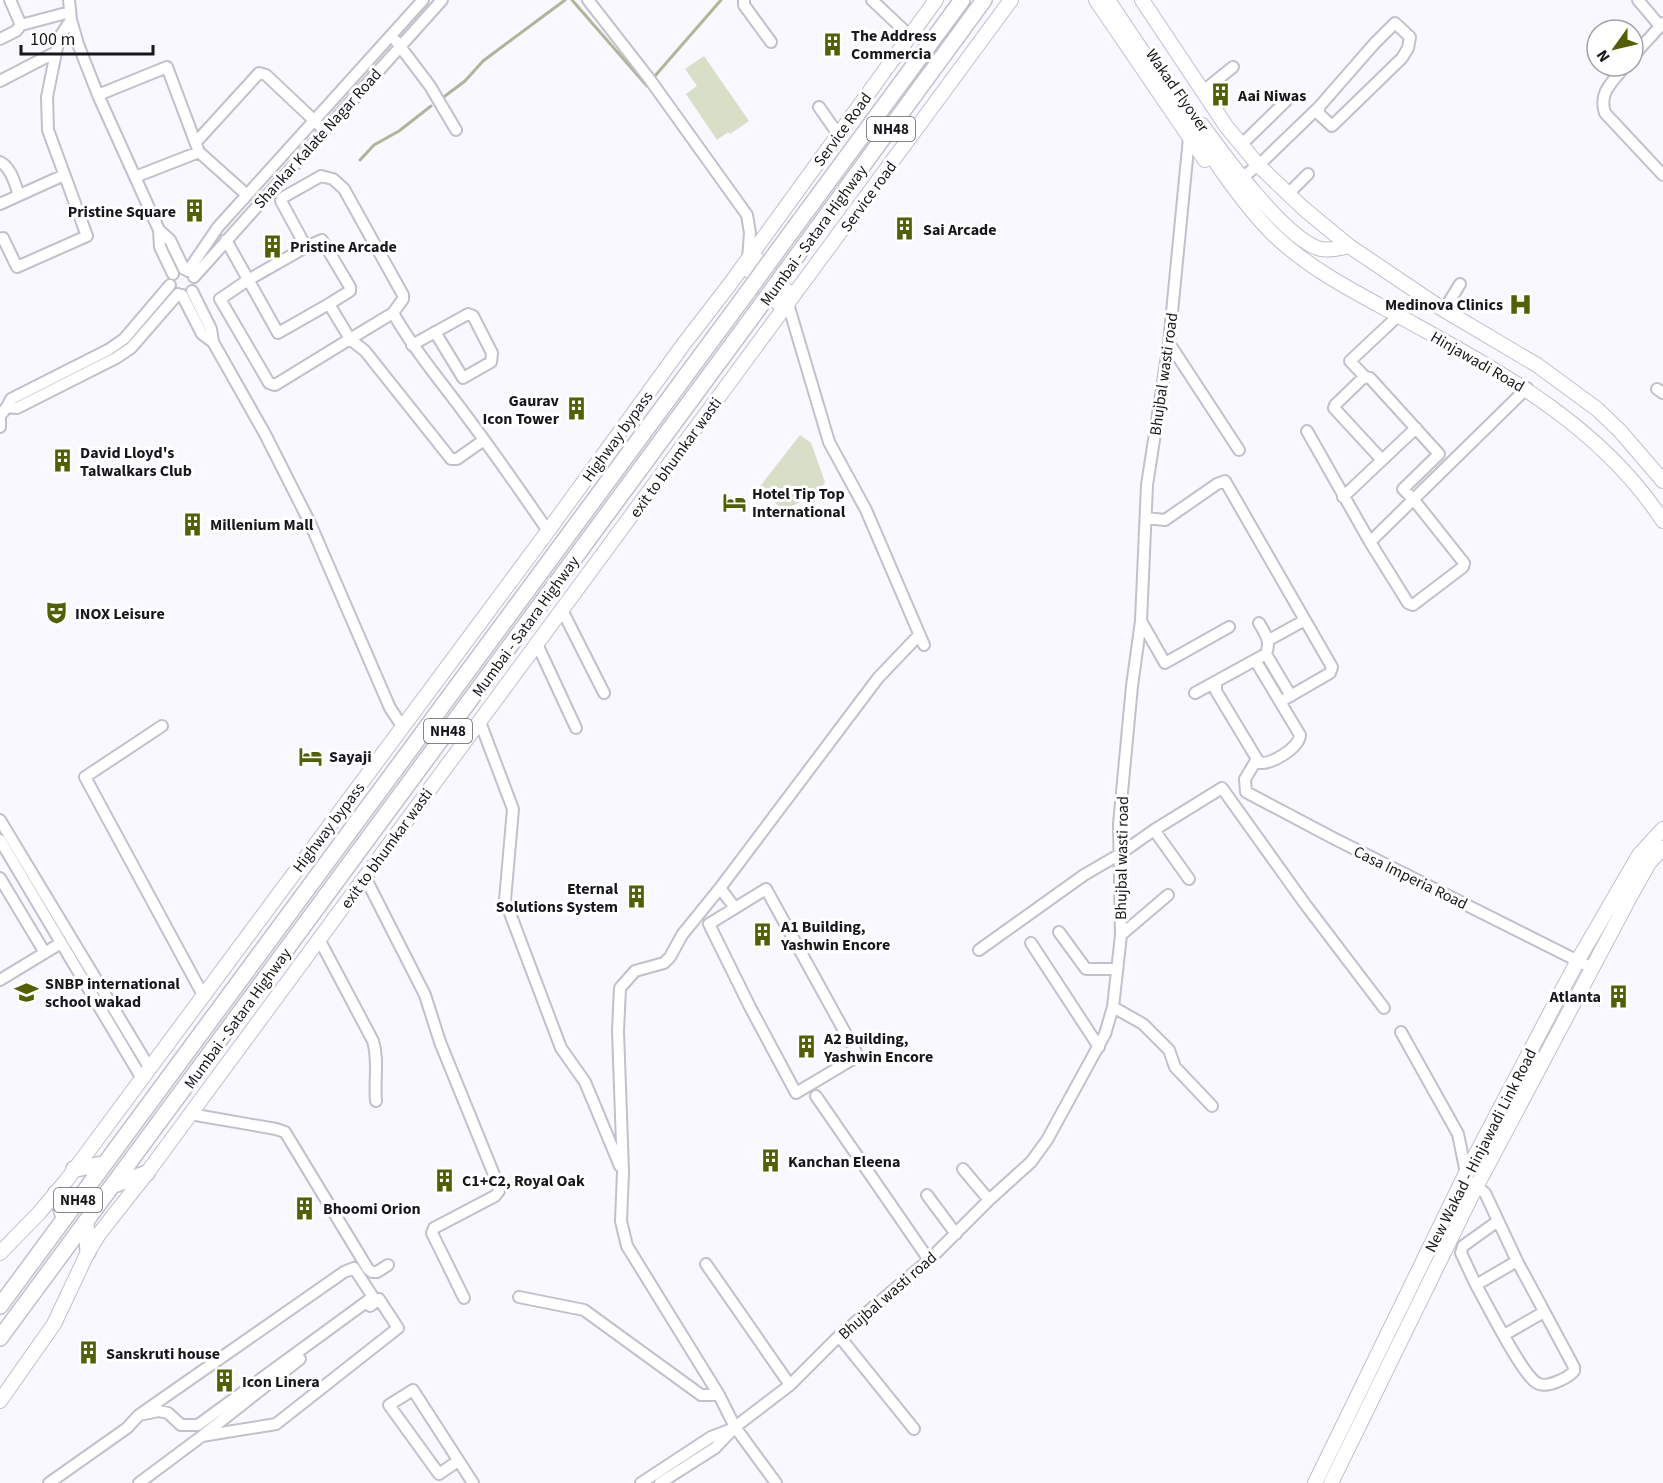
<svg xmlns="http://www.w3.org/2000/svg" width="1663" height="1483" viewBox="0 0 1663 1483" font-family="'Source Sans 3',sans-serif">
	<rect width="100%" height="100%" fill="#f9f7ff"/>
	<path fill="#d8dfc6" d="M704,56L749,121L730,134L728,132L717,140L686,94L697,86L685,69Z
		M800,435L811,443L825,482L817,494L784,510L758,489Z"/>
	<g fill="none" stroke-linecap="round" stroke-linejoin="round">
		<path stroke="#adb695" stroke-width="3" d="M572,0L647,86L648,85
			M654,77L721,0
			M445,96L465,81L483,61L565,0
			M360,160L374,145L399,131L431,106"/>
		<defs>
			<path id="minor" d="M10,0L21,25L70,12
				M69,0L71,20L78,44L98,95L159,230L160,247L173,274
				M588,0L648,77L747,215L750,233L748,259
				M744,0V5L771,42
				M872,0L910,36
				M1638,0L1660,26
				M1395,23L1410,37L1408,48L1402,58L1332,126L1319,114V107L1374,44Z
				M0,39L16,31L21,25
				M396,41L430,86L456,130
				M1633,56L1663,23
				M1625,66C1613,82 1598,92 1605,113L1663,175
				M0,81L56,52
				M1202,92L1233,67
				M98,95L167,67L199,152
				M819,107L838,134
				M197,141L259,73L266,75L319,125
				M1241,145L1286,101
				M0,162C11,167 15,184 19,195
				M135,177L199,152L247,195
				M1243,177L1263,161L1319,107
				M1288,194L1308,174
				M0,204L64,175
				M159,230L170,240L184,269
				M0,239L3,238L17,267L87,236L48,130L47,97L52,72L59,38L71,20
				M226,240L278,333L329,304L350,339L393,313
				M306,247L322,240L350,287V291L329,304
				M188,271L218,227L423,0
				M194,277L442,0
				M170,285L124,339L108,350L11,399L7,407L17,408L116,358L131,348L178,294
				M192,291L211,329L213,342L265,434L310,523L390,708L402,726
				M182,295L202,334L213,342
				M788,304L829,442L866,510L924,645
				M1444,310L1460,284
				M1169,343L1239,450
				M412,345L468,314L473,316L492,353L491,362L463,378L435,332
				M1365,377L1350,361L1398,316
				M1657,389L1663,393
				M0,427V416L7,407
				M1307,431L1370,542
				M484,440L457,459H451L365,351L350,339L275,385L269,383L220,299L248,280L306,247L281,201L282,198L321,176L333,179L344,189L403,295V299L393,313C413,348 438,378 462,410C492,450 520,490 548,531
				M1382,460L1334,408L1335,405L1364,377L1370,378L1439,454L1403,489L1414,500L1464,563L1463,567L1413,605L1408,603L1370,542L1527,388
				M1343,497L1416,428
				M1146,518L1165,520L1217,484L1225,481L1332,667L1330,673L1280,702
				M562,610L604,693
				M1141,621L1165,663L1229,627
				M1269,640L1305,620
				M537,644L576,728
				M1266,654L1291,696
				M1216,682V691L1257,759L1260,763C1272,764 1299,748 1300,735L1255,660
				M1195,693L1266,654C1271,641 1266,635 1259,623
				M480,722L513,809L505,900L561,1048L585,1082L620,1166
				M162,726L85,777L203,995
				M1246,792L1333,838L1592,968
				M1246,792L1245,779L1257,759
				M0,820L149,1067
				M1154,830L1189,879
				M0,840L141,1077
				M365,877L425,995L440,1042L499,1187V1191L495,1196L434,1228L432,1233L464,1298
				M0,878L45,953
				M720,888L735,908
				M766,889L858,1056L796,1093L750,1007L709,924Z
				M1059,932L1086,969H1117
				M1121,935L1168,895
				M319,939L373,1041C379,1060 374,1081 376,1101
				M1031,943L1099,1047
				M979,950L1084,875L1120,854L1154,830L1222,788L1305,904L1384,1008
				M0,980L61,943
				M1113,1007L1143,1024L1169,1050L1175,1067L1212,1106
				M1401,1032L1458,1134L1466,1173
				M816,1096L929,1260
				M190,1114L276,1129L285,1132L368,1269L372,1272H377L388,1265
				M963,1169L989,1200
				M1464,1177L1485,1193L1517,1261L1476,1285C1487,1304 1522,1375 1537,1383C1546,1389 1568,1378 1574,1371V1367L1517,1261
				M927,1195L956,1234
				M706,1264L790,1385
				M1476,1285L1461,1253L1463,1246L1498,1221
				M519,1297L584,1310L701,1395H719
				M1504,1335L1544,1312
				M839,1336L914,1429
				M202,1436L276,1424L398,1328L379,1299L370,1306
				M458,1461L439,1474L389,1405L413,1390L473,1483
				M49,1483L127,1428L139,1415L159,1411L168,1413L181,1425H198L373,1297L354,1268L344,1272L139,1415
				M139,1483L202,1436L300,1359
				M641,1483L711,1437L732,1429
				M660,1483L715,1448L735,1427L790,1385L839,1336L929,1260L989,1200L1031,1162L1047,1140L1105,1034L1113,1007L1121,935L1119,824L1132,686L1141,621L1147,485L1169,343L1189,138
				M776,1483L735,1427L719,1395L627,1246L621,1221L623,1172L618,1031L620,988L635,971L664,963L670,957L682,935L720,888L878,678L919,635"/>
			<path id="major" d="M1096,0L1205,160
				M1108,0L1224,174C1239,195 1255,216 1273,234C1309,269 1355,292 1399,316C1498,371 1599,423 1663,521
				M1142,0L1226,126L1258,165L1303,208L1349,246L1444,310L1537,365L1597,409L1620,431L1663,481
				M1202,125C1223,154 1287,241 1321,249C1330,251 1340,248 1349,246
				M748,259H757L788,292V304
				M748,259L749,270L778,303L788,304
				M0,1253L39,1213L66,1181L548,531L683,345L730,284L936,0
				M0,1401L54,1324L88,1252L99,1234L147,1173L1011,0
				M1315,1483L1466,1173L1578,960L1639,855L1663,829
				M1331,1483L1473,1193L1631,895L1649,863L1663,848"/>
			<path id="highway" d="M781,246L962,0
				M796,257L984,0
				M74,1169L104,1164
				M114,1185L147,1173
				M56,1193L64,1218
				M86,1222L88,1252
				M0,1306L749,290
				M0,1338L764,301"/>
		</defs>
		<use href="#minor" stroke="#c3bfcb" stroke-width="14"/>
		<use href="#major" stroke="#c3bfcb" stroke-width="16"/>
		<use href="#highway" stroke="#c3bfcb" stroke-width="18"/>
		<use href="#minor" stroke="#fff" stroke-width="10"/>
		<use href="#major" stroke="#fff" stroke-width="14"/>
		<use href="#highway" stroke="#fff" stroke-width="15"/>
		<defs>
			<path id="highway-bridge" d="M749,290L781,246
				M764,301L796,257"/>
		</defs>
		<use href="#highway-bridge" stroke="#c3bfcb" stroke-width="18" stroke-linecap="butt"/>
		<use href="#highway-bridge" stroke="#fff" stroke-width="15"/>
	</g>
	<defs>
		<symbol id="building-bare" viewBox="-9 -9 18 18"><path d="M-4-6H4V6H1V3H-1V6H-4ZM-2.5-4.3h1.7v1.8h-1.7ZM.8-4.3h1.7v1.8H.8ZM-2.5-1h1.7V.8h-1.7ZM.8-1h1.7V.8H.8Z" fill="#526001" stroke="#fff" stroke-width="2.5" paint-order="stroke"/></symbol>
		<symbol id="hospital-bare" viewBox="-9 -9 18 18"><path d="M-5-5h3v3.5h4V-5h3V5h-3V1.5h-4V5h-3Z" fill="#526001" stroke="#fff" stroke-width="2.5" paint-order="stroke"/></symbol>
		<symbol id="hotel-bare" viewBox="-9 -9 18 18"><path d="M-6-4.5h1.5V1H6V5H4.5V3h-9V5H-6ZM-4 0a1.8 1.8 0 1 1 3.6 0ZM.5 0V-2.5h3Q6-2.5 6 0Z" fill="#526001" stroke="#fff" stroke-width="2.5" paint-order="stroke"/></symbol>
		<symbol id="theatre-bare" viewBox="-9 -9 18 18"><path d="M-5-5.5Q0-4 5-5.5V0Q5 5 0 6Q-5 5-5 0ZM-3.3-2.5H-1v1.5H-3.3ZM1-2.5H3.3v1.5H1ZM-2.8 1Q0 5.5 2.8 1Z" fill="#526001" stroke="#fff" stroke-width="2.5" paint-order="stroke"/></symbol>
		<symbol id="school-bare" viewBox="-9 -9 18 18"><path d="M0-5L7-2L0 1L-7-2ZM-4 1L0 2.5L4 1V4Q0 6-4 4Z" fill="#526001" stroke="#fff" stroke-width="2.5" paint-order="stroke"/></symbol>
	</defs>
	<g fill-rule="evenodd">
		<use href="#building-bare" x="816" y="28" width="33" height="33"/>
		<use href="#building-bare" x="1204" y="78" width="33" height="33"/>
		<use href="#building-bare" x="178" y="194" width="33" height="33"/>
		<use href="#building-bare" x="888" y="212" width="33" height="33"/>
		<use href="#building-bare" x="256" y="230" width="33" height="33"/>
		<use href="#hospital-bare" x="1504" y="288" width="33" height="33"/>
		<use href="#building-bare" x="560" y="392" width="33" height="33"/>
		<use href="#building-bare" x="46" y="444" width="33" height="33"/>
		<use href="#hotel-bare" x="718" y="486" width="33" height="33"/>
		<use href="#building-bare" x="176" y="508" width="33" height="33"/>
		<use href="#theatre-bare" x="40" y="596" width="33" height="33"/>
		<use href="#hotel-bare" x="294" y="740" width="33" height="33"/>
		<use href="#building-bare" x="620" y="880" width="33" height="33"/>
		<use href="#building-bare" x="746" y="918" width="33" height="33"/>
		<use href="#school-bare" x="10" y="976" width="33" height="33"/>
		<use href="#building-bare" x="1602" y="980" width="33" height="33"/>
		<use href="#building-bare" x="790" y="1030" width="33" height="33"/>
		<use href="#building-bare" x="754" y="1144" width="33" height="33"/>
		<use href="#building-bare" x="428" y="1164" width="33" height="33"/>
		<use href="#building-bare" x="288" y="1192" width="33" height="33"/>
		<use href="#building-bare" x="72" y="1336" width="33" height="33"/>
		<use href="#building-bare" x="208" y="1364" width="33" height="33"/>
	</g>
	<g text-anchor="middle" stroke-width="6" stroke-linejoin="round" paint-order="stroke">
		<g fill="#fff" stroke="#5e5d60" stroke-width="1.5">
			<rect x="867" y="117" width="48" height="24" rx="4.5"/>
			<rect x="424" y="719" width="48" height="24" rx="4.5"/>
			<rect x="54" y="1188" width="48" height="24" rx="4.5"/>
		</g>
		<g font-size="15" font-weight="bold" fill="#19171c">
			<text x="891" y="134">NH48</text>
			<text x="448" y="736">NH48</text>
			<text x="78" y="1205">NH48</text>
		</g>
		<g font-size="16" font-weight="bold" fill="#19171c" stroke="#fff" text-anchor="start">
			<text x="851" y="41">The Address<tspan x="851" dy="18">Commercia</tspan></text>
			<text x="1238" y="101">Aai Niwas</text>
			<text x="176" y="217" text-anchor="end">Pristine Square</text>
			<text x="923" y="235">Sai Arcade</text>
			<text x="290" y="252">Pristine Arcade</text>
			<text x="1503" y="310" text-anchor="end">Medinova Clinics</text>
			<text x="559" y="406" text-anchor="end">Gaurav<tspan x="559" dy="18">Icon Tower</tspan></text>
			<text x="80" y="458">David Lloyd's<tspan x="80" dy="18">Talwalkars Club</tspan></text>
			<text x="752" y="499">Hotel Tip Top<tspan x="752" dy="18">International</tspan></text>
			<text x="210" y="530">Millenium Mall</text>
			<text x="75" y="619">INOX Leisure</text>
			<text x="329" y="762">Sayaji</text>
			<text x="618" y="894" text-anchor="end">Eternal<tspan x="618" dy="18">Solutions System</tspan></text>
			<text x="781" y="932">A1 Building,<tspan x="781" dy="18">Yashwin Encore</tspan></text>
			<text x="45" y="989">SNBP international<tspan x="45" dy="18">school wakad</tspan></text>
			<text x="1601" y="1002" text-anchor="end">Atlanta</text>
			<text x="824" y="1044">A2 Building,<tspan x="824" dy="18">Yashwin Encore</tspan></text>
			<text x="788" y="1167">Kanchan Eleena</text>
			<text x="462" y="1186">C1+C2, Royal Oak</text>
			<text x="323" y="1214">Bhoomi Orion</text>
			<text x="106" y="1359">Sanskruti house</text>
			<text x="242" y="1387">Icon Linera</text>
		</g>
		<g font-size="16" fill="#19171c" stroke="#fff">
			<text transform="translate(1178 90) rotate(55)" y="6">Wakad Flyover</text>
			<text transform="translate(842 129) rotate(-54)" y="6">Service Road</text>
			<text transform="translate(317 138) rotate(-48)" y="6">Shankar Kalate Nagar Road</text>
			<text transform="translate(868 196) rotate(-54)" y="6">Service road</text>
			<text transform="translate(813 235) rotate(-54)" y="6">Mumbai - Satara Highway</text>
			<text transform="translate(1478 361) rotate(30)" y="6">Hinjawadi Road</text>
			<text transform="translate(1163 374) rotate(-82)" y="6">Bhujbal wasti road</text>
			<text transform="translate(617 436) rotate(-54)" y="6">Highway bypass</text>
			<text transform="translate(675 457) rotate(-54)" y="6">exit to bhumkar wasti</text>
			<text transform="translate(525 626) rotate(-54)" y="6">Mumbai - Satara Highway</text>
			<text transform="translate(328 827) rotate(-53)" y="6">Highway bypass</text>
			<text transform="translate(386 848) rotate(-54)" y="6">exit to bhumkar wasti</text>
			<text transform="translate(1121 858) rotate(-89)" y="6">Bhujbal wasti road</text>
			<text transform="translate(1411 877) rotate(26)" y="6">Casa Imperia Road</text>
			<text transform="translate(237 1018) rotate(-54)" y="6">Mumbai - Satara Highway</text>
			<text transform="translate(1480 1150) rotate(-63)" y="6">New Wakad - Hinjawadi Link Road</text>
			<text transform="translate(887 1295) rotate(-41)" y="6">Bhujbal wasti road</text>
		</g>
	</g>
	<g transform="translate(1615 48) rotate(236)"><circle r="28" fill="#ffffff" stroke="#a3a2a4" stroke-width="1.5"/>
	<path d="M0-4.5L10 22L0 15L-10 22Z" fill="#526001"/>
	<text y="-9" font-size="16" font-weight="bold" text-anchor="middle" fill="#19171c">N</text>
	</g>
	<path d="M21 45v9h132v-9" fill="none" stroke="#19171c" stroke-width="3"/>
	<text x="30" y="45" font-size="18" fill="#19171c" stroke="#ffffff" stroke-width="4.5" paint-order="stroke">100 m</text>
</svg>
